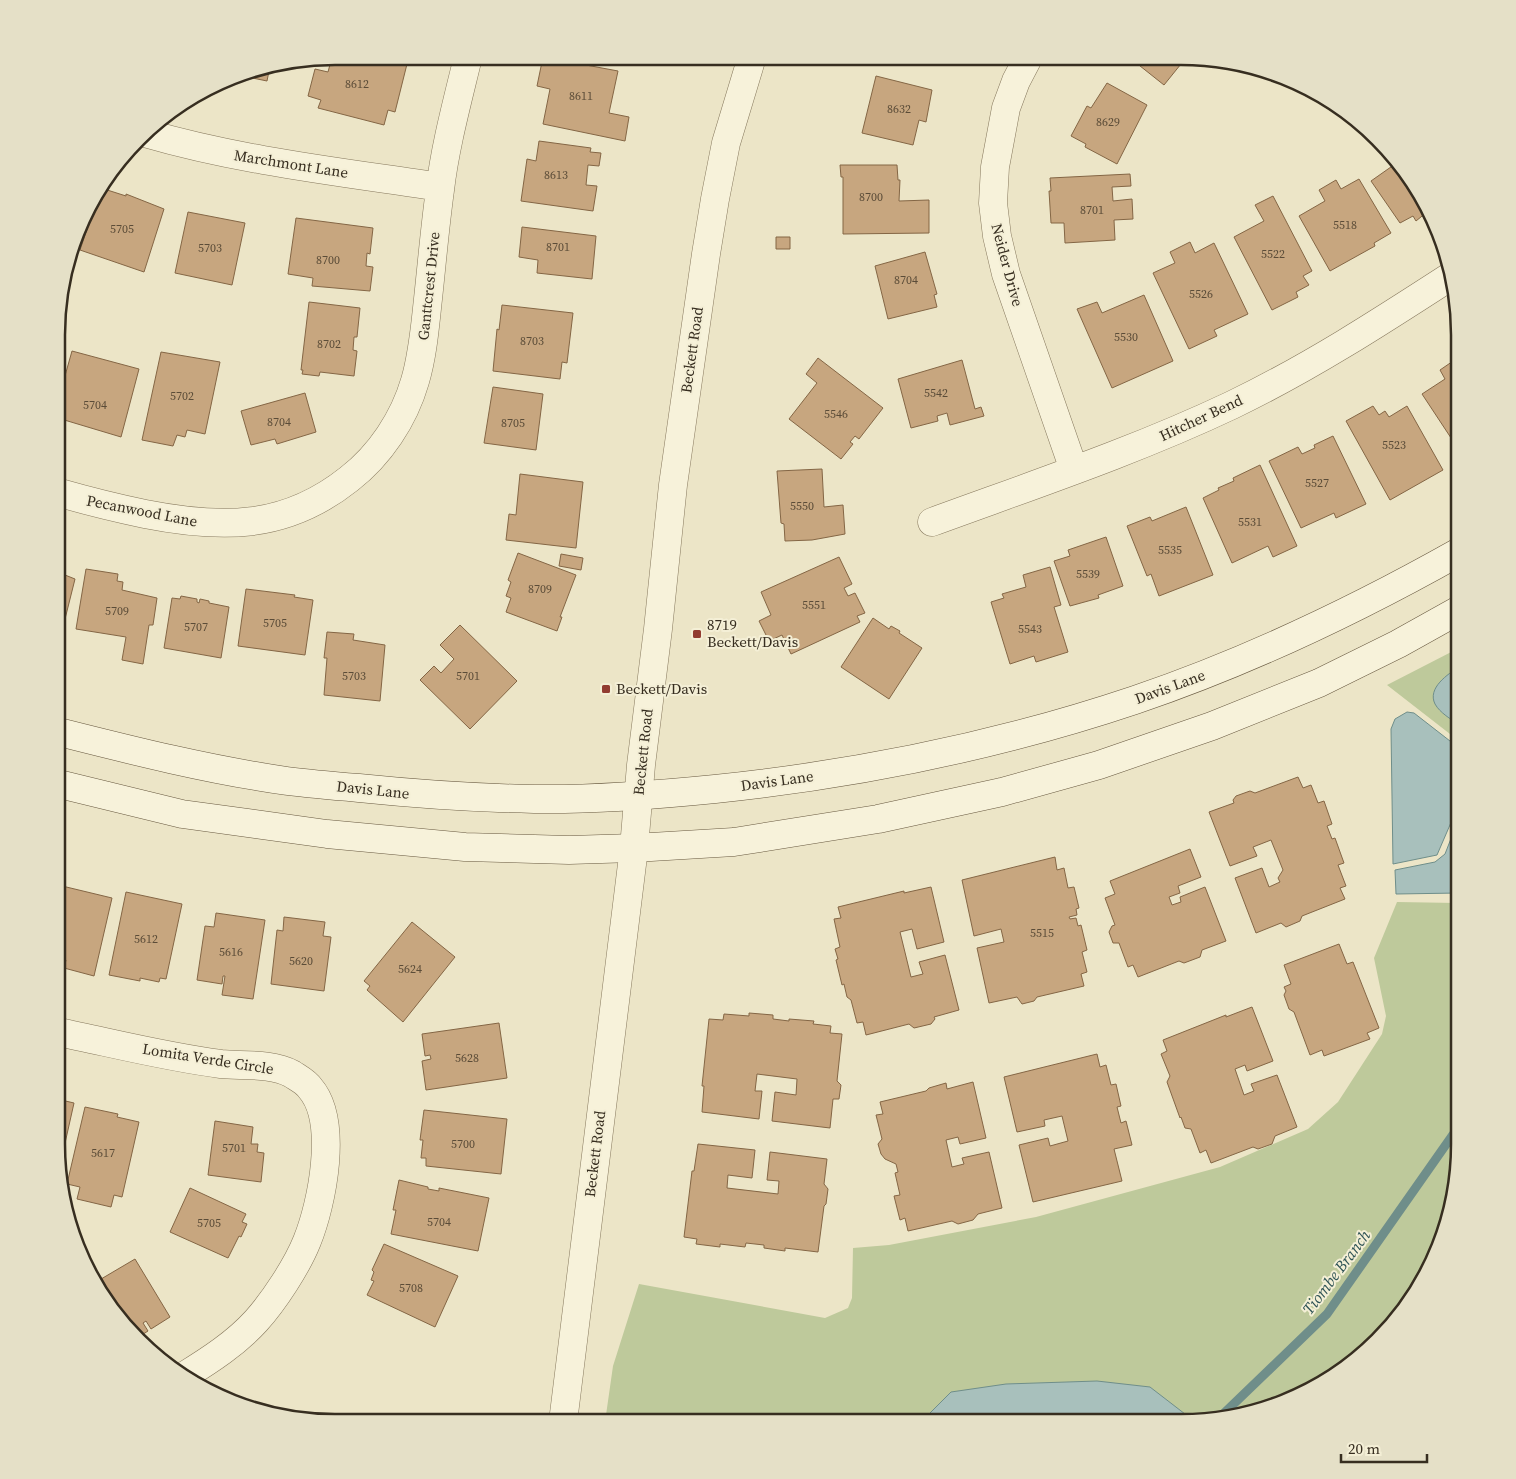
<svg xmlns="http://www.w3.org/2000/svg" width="1516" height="1479" viewBox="0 0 1516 1479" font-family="'Source Serif 4',serif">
	<rect width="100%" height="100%" fill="#ece5c7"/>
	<path fill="#bec99b" d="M1459,648V741L1387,685Z
		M1459,898V1162L1431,1268L1391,1328L1351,1365L1271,1408L1199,1422H605L613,1366L639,1284L825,1318L848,1308L852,1298L853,1248L889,1245L1036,1217L1220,1167L1308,1129L1338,1102L1382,1034L1386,1016L1374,958L1397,902L1457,903Z"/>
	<path fill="#a8c0bc" stroke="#6f8e8a" d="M1459,667V725C1451,719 1440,713 1435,704C1427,688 1448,674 1459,667Z
		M1407,712L1414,713L1459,748V804L1437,855L1393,864L1391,729L1395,719Z
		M1459,818V893L1396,894L1395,870L1435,862L1445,854Z
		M1097,1381L1150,1387L1185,1414L1193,1422H921L951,1392L1006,1384Z"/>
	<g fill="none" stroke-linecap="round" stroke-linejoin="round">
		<path stroke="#6f8e8a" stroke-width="9" d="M1218,1419L1327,1314L1459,1126"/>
	</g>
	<path fill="#c7a67f" stroke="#846645" d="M335,56H392L408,60L395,112L388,110L384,125L318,108L321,100L308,96L315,69L328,72L332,57Z
		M543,57L618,71L609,113L629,117L625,141L543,124L550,89L537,86Z
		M1130,58L1185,59L1164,85Z
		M274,66L273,72L269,71L267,81L238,75L245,71Z
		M876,76L932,90L926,122L919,120L913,145L862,133Z
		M1107,83L1147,105L1117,164L1085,147L1086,144L1071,136L1087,106L1091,108Z
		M539,141L591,148L590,152L601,153L599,166L588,165L586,185L597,186L593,211L521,201L527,159L536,161Z
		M1398,162L1402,165L1427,212L1416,221L1413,216L1400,223L1371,181Z
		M840,165H897L898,180H900L899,201L929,200V233L843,234V177H841Z
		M1130,174L1131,186L1112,187L1113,201L1132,199L1133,219L1114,220L1115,240L1065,243L1064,223H1051L1049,191H1051L1050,178Z
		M1359,179L1391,233L1374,243L1375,246L1330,271L1299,216L1325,201L1319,190L1336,180L1341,189Z
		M101,188L126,196V194L164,209L144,272L80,250Z
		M1273,196L1312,271L1303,276L1309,285L1296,292L1298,297L1272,310L1234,237L1264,221L1255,205Z
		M188,212L245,223L232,285L175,273Z
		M296,218L373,228L370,254L367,253L366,266L373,267L370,291L312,286L313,278L288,274Z
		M522,227L596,236L592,279L537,273L538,260L519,257Z
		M776,237H790V249H776Z
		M1190,242L1195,253L1214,243L1248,314L1214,330L1217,336L1189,349L1153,273L1175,263L1170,252Z
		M925,252L937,294L934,295L937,307L888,319L875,266Z
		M1144,295L1173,361L1112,388L1077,309L1097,302L1102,313Z
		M309,302L360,308L357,337H354L353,350L357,351L354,376L320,372L319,376L302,374L303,370H301Z
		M502,305L573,313L567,363L562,362L560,379L493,371L497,329L499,330Z
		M72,351L139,369L121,437L61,419V390Z
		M161,352L220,362L205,434L187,430L185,437L177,435L173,446L142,440Z
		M1459,357V446L1457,447L1422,394L1445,379L1440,370Z
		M818,358L883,408L859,439L855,436L850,442L853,444L841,459L789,419L817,383L806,374Z
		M962,360L975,409L981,407L984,416L950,425L947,413L937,416L938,421L911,428L898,379Z
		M493,387L543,394L536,450L484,443Z
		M305,393L316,432L277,444L275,439L251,445L241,411Z
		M1373,406L1379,415L1385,411L1389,417L1407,406L1443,470L1390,500L1346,421Z
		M1333,436L1366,504L1336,518L1334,513L1301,528L1269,461L1298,447L1302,454L1315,448L1314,445Z
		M1260,465L1297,546L1273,557L1268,546L1232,563L1203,498L1219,490L1218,488L1234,481L1233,478Z
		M822,469L824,507L843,505L845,534L812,540L785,541L784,524L781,523L777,471Z
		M520,474L583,482L576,548L506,540L509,514L516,515Z
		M1186,507L1213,575L1159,596L1151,574L1147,576L1127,526L1150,517L1152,521Z
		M1106,537L1123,586L1098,595L1099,598L1070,606L1054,561L1070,556L1068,550Z
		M518,553L576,575L560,617H562L557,631L506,612L511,598L506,596L511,582L508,580Z
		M561,554L583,558L581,570L559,566Z
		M839,557L852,584L844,588L848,596L855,593L865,613L857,616L860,622L791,654L782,635L769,641L759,621L771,615L761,592Z
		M1050,567L1061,605L1054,607L1068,652L1036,662L1034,656L1010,664L991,602L1004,598L1002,594L1026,587L1023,575Z
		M86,569L118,574L117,581L123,582L122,590L157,598L153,625H149L143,664L122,660L126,637L76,629Z
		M60,573L75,579L62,631L60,630Z
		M246,589L295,595L294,597L313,600L305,655L238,646Z
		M181,596L197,599V602L199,603L200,599L209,601V603L229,607L221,658L164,648L172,598L180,599Z
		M873,618L889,629L891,626L900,631L899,633L922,648L889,699L841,667Z
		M460,625L517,681L470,729L420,680L434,666L441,673L454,659L440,645Z
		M327,632L354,634L353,640L385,645L380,701L324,695L327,658H324Z
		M1298,777L1303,788L1311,785L1318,803L1324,801L1332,824L1327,826L1332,839L1335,838L1344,863L1338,865L1346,886L1340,888L1345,899L1302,916L1300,921L1286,927L1281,923L1256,933L1235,878L1262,868L1269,887L1280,882L1278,878L1283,870L1271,840L1253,847L1257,856L1230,866L1209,812L1234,803L1233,800L1236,796L1250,791L1255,793Z
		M1190,849L1201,877L1178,886L1180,893L1169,897L1172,905L1181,902L1180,897L1205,887L1226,941L1202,950L1200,957L1184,963L1179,961L1138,977L1133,965L1128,967L1119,943H1113L1109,932L1112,926L1115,925L1105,898L1115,894L1110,881Z
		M1055,857L1057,870L1064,868L1068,888L1074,887L1079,908L1076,909L1077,915L1069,917L1070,919L1076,918L1078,926L1081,925L1087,950L1082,952L1087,972L1081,974L1084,986L1037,997L1034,1001L1022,1004L1017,997L989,1003L977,948L1004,942L1001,929L974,936L962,880Z
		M58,885L112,898L94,976L64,968L66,960L58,958Z
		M931,887L944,942L917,949L912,929L900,932L911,977L923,974L919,962L945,955L959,1010L934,1017L935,1019L931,1024L914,1028L909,1024L866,1035L863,1022L857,1023L851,1000L847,997L844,984L842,985L836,960L838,959L835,949L840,947L834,919L841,918L838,907L904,891V893Z
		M126,892L182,904L166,979L160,978L159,982L140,978V981L109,975Z
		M216,913L265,920L253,999L222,995L225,976H223L222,984L197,980L205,926L214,927Z
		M284,917L325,922L323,936L331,937L324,991L271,984L277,930L283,931Z
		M412,922L455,957L403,1022L367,990L370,986L364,981Z
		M1339,944L1347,964L1353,962L1379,1028L1367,1033L1370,1039L1324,1056L1322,1050L1310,1055L1294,1012L1289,1009L1284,995L1286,991L1284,987L1291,984L1284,965Z
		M1252,1007L1273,1061L1247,1071L1245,1065L1235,1069L1244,1095L1254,1091L1251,1084L1277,1075L1297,1127L1275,1136L1272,1144L1258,1149L1253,1147L1211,1163L1206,1150L1200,1153L1191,1129L1185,1128L1181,1117L1180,1118L1167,1082L1170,1076L1161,1054L1167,1051L1163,1040L1226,1015V1017Z
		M749,1013L773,1015V1019L789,1021V1019L814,1021L813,1024L831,1026L830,1033L842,1034L837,1081L841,1085L839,1099H833L830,1128L772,1121L775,1092L796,1095L797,1079L757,1074L755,1091H762L759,1119L702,1112L704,1086H702L709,1019L723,1020L724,1014L749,1016Z
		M499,1023L507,1078L426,1090L422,1061L431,1059L430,1055L425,1056L422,1034Z
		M1097,1054L1100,1067L1106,1065L1111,1085L1116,1084L1121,1106L1117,1107L1121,1123L1126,1121L1132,1145L1114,1149L1122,1181L1033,1202L1019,1145L1048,1138L1050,1146L1068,1141L1062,1116L1044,1120L1045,1126L1017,1132L1004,1077Z
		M973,1082L986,1138L960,1144L958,1137L946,1140L952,1167L964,1164L962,1158L989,1152L1002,1208L978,1214L973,1220L958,1224L952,1221L908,1231L905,1218L900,1220L894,1196L900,1195L895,1173L898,1172L896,1164L885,1159L881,1154L878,1144L882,1139L876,1115L883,1114L880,1102L926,1091L929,1088L946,1083L947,1089Z
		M57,1099L74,1103L59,1170L57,1162Z
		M85,1107L118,1114L117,1117L139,1122L122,1197L114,1195L111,1207L77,1199L80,1187L67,1184Z
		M424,1110L507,1119L501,1174L426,1166V1158H421L423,1140H420Z
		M215,1121L253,1127L251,1144H258L257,1152L264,1153L261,1182L208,1175Z
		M698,1144L755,1150L752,1178L728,1175L727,1188L778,1194L779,1181L767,1180L770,1152L827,1159L824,1184L828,1189L826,1204L824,1206L818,1252L785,1248V1251L764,1248V1245L746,1243L745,1247L720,1244V1247L696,1244L697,1239L684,1237L692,1171H694Z
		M399,1180L428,1187V1189L439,1191V1188L489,1198L478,1251L391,1234L396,1210H393Z
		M190,1188L246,1214L242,1222L247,1224L241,1237L239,1236L228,1258L170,1232Z
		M384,1244L458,1276L435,1327L367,1295L374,1281L371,1280L374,1272L372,1270Z
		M135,1259L170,1317L151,1329L146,1321L143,1323L148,1331L137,1338L114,1314L96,1282Z"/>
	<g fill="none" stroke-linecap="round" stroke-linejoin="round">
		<defs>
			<path id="minor" d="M1028,58L1016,81L1006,108L995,167L993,203L997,236L1006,274L1074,470
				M145,133C241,161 341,172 440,187
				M60,493C88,501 116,508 145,514C221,529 285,530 349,479C380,455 404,419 415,381C423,354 425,326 428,299C432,262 435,226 440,190C445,146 458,99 468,57
				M932,522C1033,485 1135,451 1232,405C1309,368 1380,322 1451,276
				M58,1032C112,1043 166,1057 221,1064C243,1066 272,1063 292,1074C298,1078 306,1082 310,1088C339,1121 322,1204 307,1241C297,1266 274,1301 256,1321C236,1343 210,1360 184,1376"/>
			<path id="tertiary" d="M563,1422L634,848L641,765L658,629L673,485L706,254L715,199L726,143L752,57"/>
			<path id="secondary" d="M59,732C134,751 210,770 287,781C311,784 335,786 359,788C417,794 476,798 534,799C594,800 655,795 715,789C859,774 998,746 1135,700C1247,662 1356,610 1459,552
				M59,784L182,814L327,834L465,847L569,850L634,848L734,842L878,819L1002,792L1099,765L1212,726L1319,683L1398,644L1459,610"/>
		</defs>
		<use href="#minor" stroke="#86785d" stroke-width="29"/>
		<use href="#tertiary" stroke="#86785d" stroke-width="29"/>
		<use href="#secondary" stroke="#685940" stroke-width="29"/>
		<use href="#minor" stroke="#f7f2da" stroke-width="28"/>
		<use href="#tertiary" stroke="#f7f2da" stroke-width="28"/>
		<use href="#secondary" stroke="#f7f2da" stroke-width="28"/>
	</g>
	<g fill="#923c31" stroke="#f4efd6" stroke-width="2">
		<rect x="692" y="629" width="10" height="10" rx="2.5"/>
		<rect x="601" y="684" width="10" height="10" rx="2.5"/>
	</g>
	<g text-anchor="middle" stroke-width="4" stroke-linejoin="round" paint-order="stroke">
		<g font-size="12" fill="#5b4c38">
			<text x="357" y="88">8612</text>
			<text x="581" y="100">8611</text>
			<text x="899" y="113">8632</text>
			<text x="1108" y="126">8629</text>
			<text x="556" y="179">8613</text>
			<text x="871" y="201">8700</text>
			<text x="1092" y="214">8701</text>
			<text x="1345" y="229">5518</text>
			<text x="122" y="233">5705</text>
			<text x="558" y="251">8701</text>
			<text x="210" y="252">5703</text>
			<text x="1273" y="258">5522</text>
			<text x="328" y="264">8700</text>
			<text x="906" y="284">8704</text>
			<text x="1201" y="298">5526</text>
			<text x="1126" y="341">5530</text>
			<text x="532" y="345">8703</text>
			<text x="329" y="348">8702</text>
			<text x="936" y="397">5542</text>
			<text x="182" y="400">5702</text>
			<text x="95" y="409">5704</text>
			<text x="836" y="418">5546</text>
			<text x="279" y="426">8704</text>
			<text x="513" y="427">8705</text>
			<text x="1394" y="449">5523</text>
			<text x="1317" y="487">5527</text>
			<text x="802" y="510">5550</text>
			<text x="1250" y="526">5531</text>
			<text x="1170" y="554">5535</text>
			<text x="1088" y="578">5539</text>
			<text x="540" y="593">8709</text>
			<text x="814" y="609">5551</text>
			<text x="117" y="615">5709</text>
			<text x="275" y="627">5705</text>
			<text x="196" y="631">5707</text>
			<text x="1030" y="633">5543</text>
			<text x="354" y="680">5703</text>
			<text x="468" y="680">5701</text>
			<text x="1042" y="937">5515</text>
			<text x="146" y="943">5612</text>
			<text x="231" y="956">5616</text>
			<text x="301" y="965">5620</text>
			<text x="410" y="973">5624</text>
			<text x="467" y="1062">5628</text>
			<text x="463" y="1148">5700</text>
			<text x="234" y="1152">5701</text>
			<text x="103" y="1157">5617</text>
			<text x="439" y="1226">5704</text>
			<text x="209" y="1227">5705</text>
			<text x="411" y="1292">5708</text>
		</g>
		<g font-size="15" fill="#372e20" stroke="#f4efd6">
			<text transform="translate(291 164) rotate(9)" y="5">Marchmont Lane</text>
			<text transform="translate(1007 265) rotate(75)" y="5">Neider Drive</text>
			<text transform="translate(429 286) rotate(-84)" y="5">Ganttcrest Drive</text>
			<text transform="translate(692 350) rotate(-82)" y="5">Beckett Road</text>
			<text transform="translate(1201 418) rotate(-25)" y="5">Hitcher Bend</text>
			<text transform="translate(142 511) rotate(11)" y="5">Pecanwood Lane</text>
			<text transform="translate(1170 687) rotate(-20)" y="5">Davis Lane</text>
			<text transform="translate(643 752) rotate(-84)" y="5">Beckett Road</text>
			<text transform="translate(777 781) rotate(-8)" y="5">Davis Lane</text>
			<text transform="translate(373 790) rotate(6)" y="5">Davis Lane</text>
			<text transform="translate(208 1059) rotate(9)" y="5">Lomita Verde Circle</text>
			<text transform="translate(595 1154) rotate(-83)" y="5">Beckett Road</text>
		</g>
		<g font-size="15" fill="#372e20" stroke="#f4efd6" text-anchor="start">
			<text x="707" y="630">8719<tspan x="707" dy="17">Beckett/Davis</tspan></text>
			<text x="616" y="694">Beckett/Davis</text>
		</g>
		<g font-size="16" font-style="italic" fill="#305456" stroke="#f4efd6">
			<text transform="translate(1336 1272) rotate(-53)" y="6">Tiombe Branch</text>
		</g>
	</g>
	<path d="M0 0H1516V1479H0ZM335 65H1181A270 270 0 0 1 1451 335V1144A270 270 0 0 1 1181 1414H335A270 270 0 0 1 65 1144V335A270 270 0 0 1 335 65Z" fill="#e5e0c7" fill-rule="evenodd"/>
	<path fill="none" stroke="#372e20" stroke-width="2.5" d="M335 65H1181A270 270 0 0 1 1451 335V1144A270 270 0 0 1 1181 1414H335A270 270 0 0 1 65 1144V335A270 270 0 0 1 335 65Z"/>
	<path d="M1341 1454v8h86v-8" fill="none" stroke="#372e20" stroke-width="2.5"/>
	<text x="1348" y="1454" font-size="15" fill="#372e20" stroke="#f4efd6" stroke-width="4" paint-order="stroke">20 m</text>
</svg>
